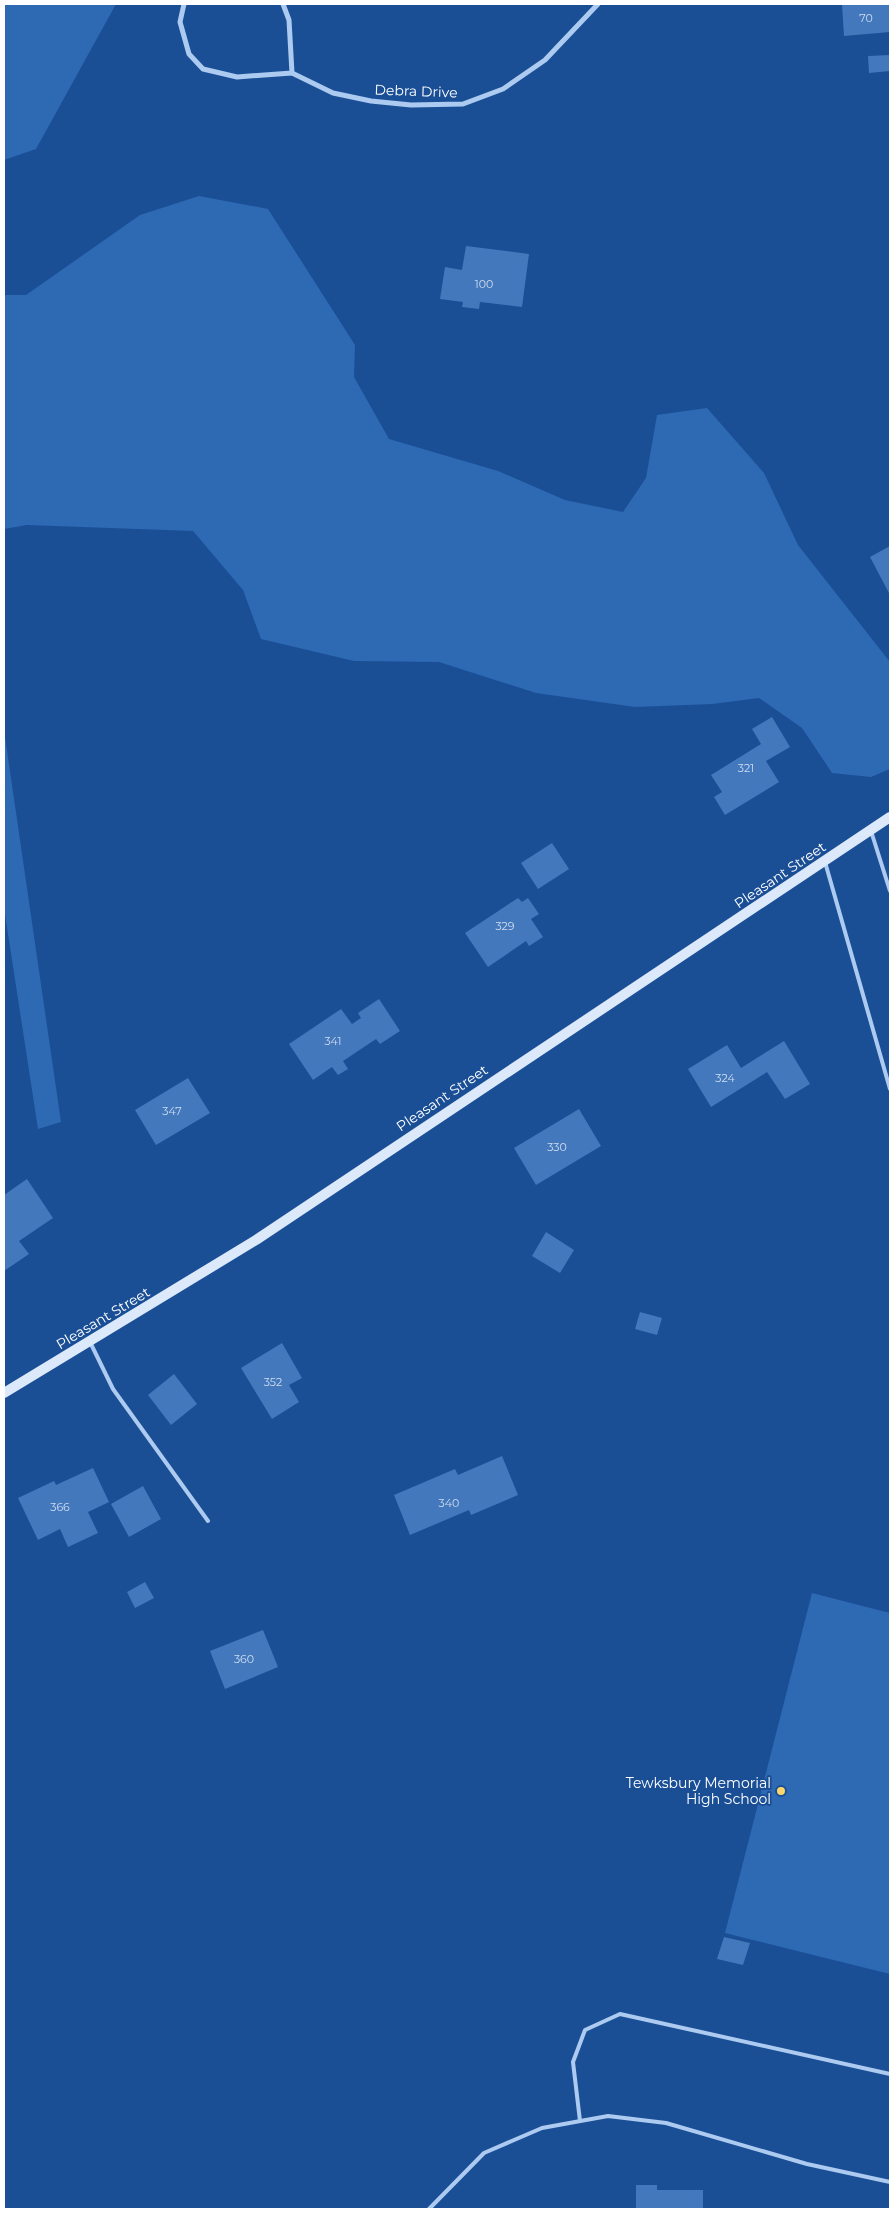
<svg xmlns="http://www.w3.org/2000/svg" width="894" height="2213" viewBox="0 0 894 2213" font-family="Montserrat,sans-serif">
	<rect width="100%" height="100%" fill="#1a4f96"/>
	<path fill="#2e69b4" d="M4,4H116L36,149L4,160Z
		M199,196L268,209L355,345L354,377L389,439L498,471L565,500L623,512L646,478L657,415L707,408L764,473L798,545L890,662V769L871,777L832,773L802,728L759,698L712,704L635,707L536,693L439,662L354,661L261,639L243,590L193,531L27,525L4,529V295H26L140,215Z
		M4,730L61,1122L38,1129L4,908Z
		M812,1593L890,1613V1974L725,1933Z"/>
	<path fill="#4378bd" d="M842,4H890V32L844,36Z
		M890,55V71L869,73L868,56Z
		M466,246L529,254L522,307L480,302L479,309L462,307L463,302L440,299L445,267L462,270Z
		M890,546V595L870,557Z
		M772,717L790,747L766,761L779,782L725,815L714,797L722,792L711,775L761,744L752,729Z
		M552,843L569,869L538,889L521,863Z
		M518,898L522,902L528,898L539,914L531,919L543,937L529,946L526,941L488,967L465,933Z
		M379,999L400,1031L380,1044L376,1039L343,1061L348,1069L338,1075L332,1067L313,1080L289,1044L341,1009L352,1024L361,1018L358,1013Z
		M784,1041L810,1084L785,1099L767,1072L711,1107L688,1069L727,1045L741,1068Z
		M188,1078L210,1113L156,1145L135,1110Z
		M579,1109L601,1146L536,1185L514,1148Z
		M27,1179L53,1218L19,1241L29,1254L4,1271V1195Z
		M546,1232L574,1250L560,1273L532,1256Z
		M640,1312L662,1318L657,1335L635,1329Z
		M282,1343L302,1378L289,1385L299,1402L272,1419L241,1368Z
		M174,1374L197,1404L171,1425L148,1395Z
		M502,1456L518,1495L471,1515L469,1510L410,1535L394,1495L455,1469L458,1475Z
		M93,1468L109,1502L88,1512L98,1533L68,1547L60,1529L38,1540L18,1498L54,1481L56,1485Z
		M143,1486L161,1519L129,1537L111,1504Z
		M145,1582L154,1598L135,1608L127,1592Z
		M263,1630L278,1667L225,1689L210,1651Z
		M724,1937L750,1943L743,1965L717,1959Z
		M636,2185H657V2190H703V2209H636Z"/>
	<g fill="none" stroke-linecap="round" stroke-linejoin="round">
		<path stroke="#adcbf0" stroke-width="4" d="M871,831L890,891
			M825,862L890,1089
			M90,1342L113,1389L208,1521
			M580,2121L573,2062L585,2030L620,2014L890,2074
			M429,2209L484,2153L542,2128L608,2116L666,2123L807,2164L890,2182"/>
		<path stroke="#adcbf0" stroke-width="5" d="M184,4L180,22L189,54L203,69L237,77L292,73L333,93L371,101L411,105L463,104L503,89L545,60L598,4
			M283,4L289,20L292,73"/>
		<path stroke="#dbe9fb" stroke-width="10" d="M4,1393L256,1240L890,817"/>
	</g>
	<circle fill="#ffd66c" stroke="#1a4f96" stroke-width="2" cx="781" cy="1791" r="5"/>
	<g text-anchor="middle" stroke-width="4" stroke-linejoin="round" paint-order="stroke">
		<g font-size="11" fill="#d0ddee">
			<text x="866" y="22">70</text>
			<text x="484" y="288">100</text>
			<text x="746" y="772">321</text>
			<text x="505" y="930">329</text>
			<text x="333" y="1045">341</text>
			<text x="725" y="1082">324</text>
			<text x="172" y="1115">347</text>
			<text x="557" y="1151">330</text>
			<text x="273" y="1386">352</text>
			<text x="449" y="1507">340</text>
			<text x="60" y="1511">366</text>
			<text x="244" y="1663">360</text>
		</g>
		<g font-size="14" fill="#fff" stroke="#1a4f96">
			<text transform="translate(416 91) rotate(2)" y="5">Debra Drive</text>
			<text transform="translate(780 875) rotate(-34)" y="5">Pleasant Street</text>
			<text transform="translate(442 1098) rotate(-34)" y="5">Pleasant Street</text>
			<text transform="translate(103 1318) rotate(-31)" y="5">Pleasant Street</text>
		</g>
		<g font-size="14" fill="#fff" stroke="#1a4f96" text-anchor="end">
			<text x="771" y="1788">Tewksbury Memorial<tspan x="771" dy="16">High School</tspan></text>
		</g>
	</g>
	<rect width="894" height="2213" fill="none" stroke="#ffffff" stroke-width="10"/>
</svg>
